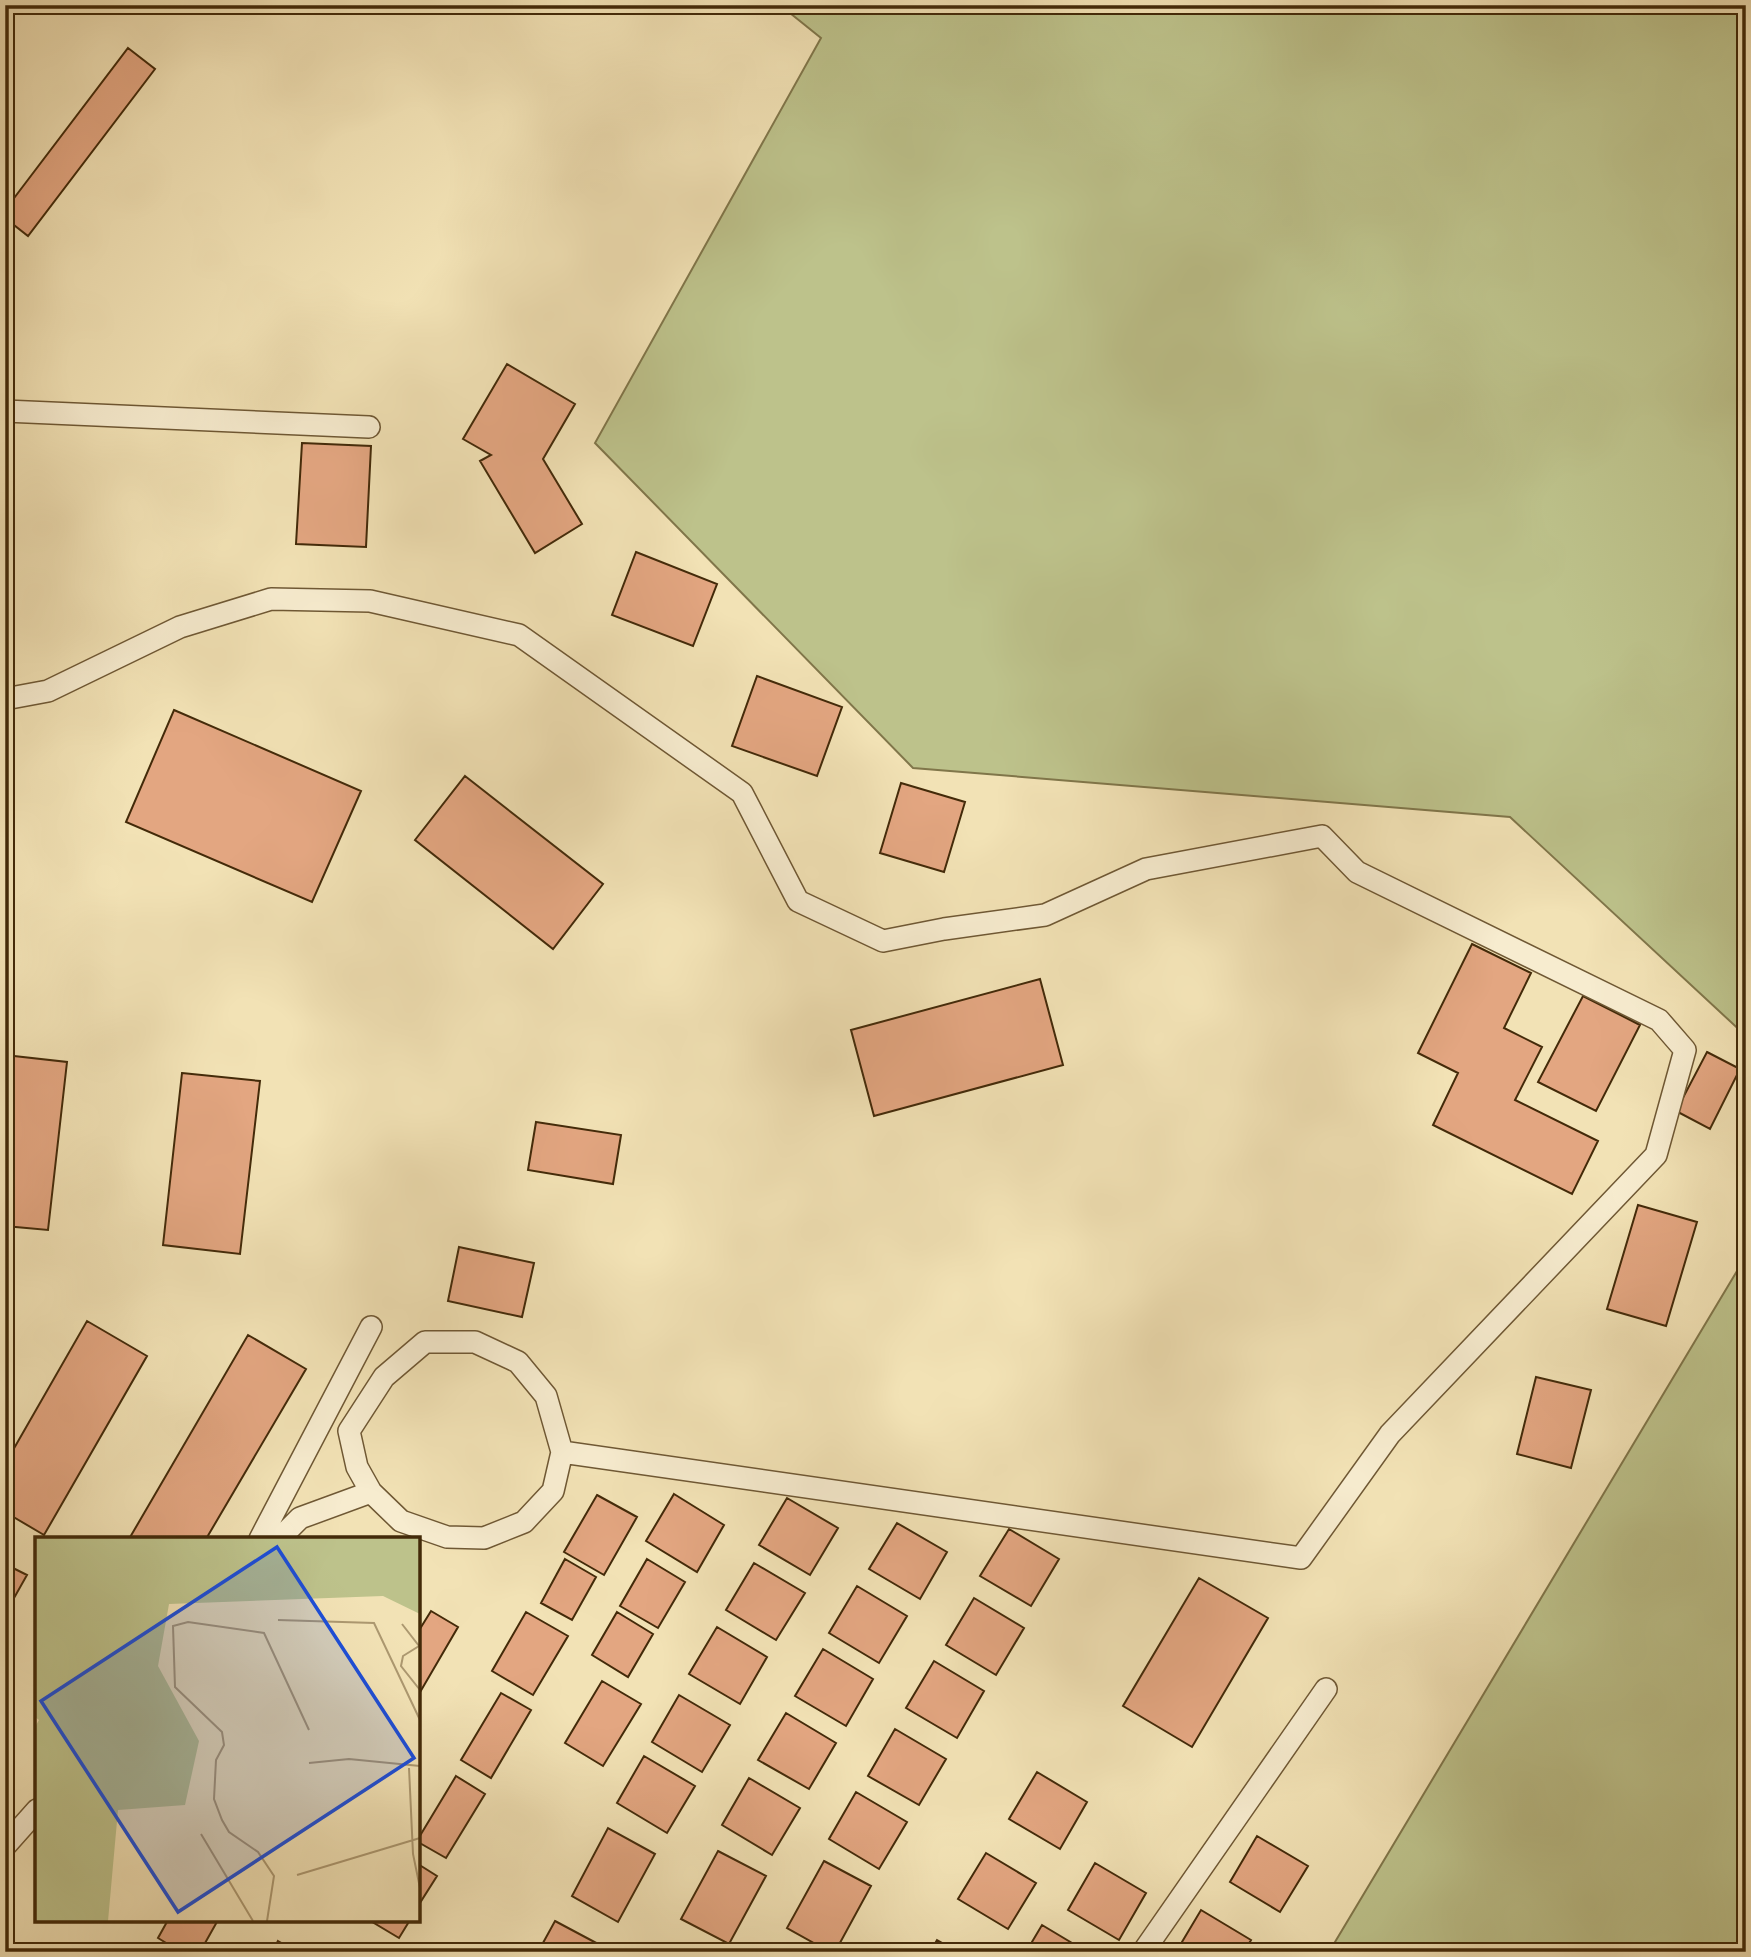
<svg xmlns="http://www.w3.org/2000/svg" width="1751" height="1957" viewBox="0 0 1751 1957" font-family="Vollkorn,serif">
	<rect width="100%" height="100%" fill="#f2e2b5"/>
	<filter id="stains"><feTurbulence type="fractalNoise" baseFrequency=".00286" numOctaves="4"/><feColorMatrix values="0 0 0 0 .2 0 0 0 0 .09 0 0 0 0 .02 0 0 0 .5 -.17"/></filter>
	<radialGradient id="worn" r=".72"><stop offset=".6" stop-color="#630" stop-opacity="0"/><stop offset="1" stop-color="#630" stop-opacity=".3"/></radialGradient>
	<path fill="#bdc28b" stroke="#80764a" stroke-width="2" d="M780,5H1746V1036L1510,817L913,768L595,443L821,38Z
		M1746,1256V1952H1329Z"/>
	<path fill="#e3a681" stroke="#432a09" stroke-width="2" d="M128,48L155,69L28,236L5,218V210Z
		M507,364L575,404L543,459L582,524L535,553L480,461L491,455L463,439Z
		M302,443L371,446L366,547L296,544Z
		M636,552L717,584L693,646L612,615Z
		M757,676L842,707L817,776L732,746Z
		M174,710L361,791L312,902L126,822Z
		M465,776L603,884L553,949L415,840Z
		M901,783L965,802L944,872L880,853Z
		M1472,944L1531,973L1504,1028L1542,1047L1515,1100L1598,1141L1572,1194L1433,1125L1458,1073L1418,1053Z
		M1040,979L1063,1065L874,1116L851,1030Z
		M1583,996L1640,1025L1596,1111L1538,1082Z
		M1707,1052L1740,1069L1710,1129L1676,1111Z
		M5,1055L67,1062L48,1230L5,1226Z
		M182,1073L260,1081L240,1254L163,1245Z
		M536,1122L621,1135L613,1184L528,1170Z
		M1638,1205L1697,1222L1666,1326L1607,1309Z
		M459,1247L534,1263L522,1317L448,1301Z
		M87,1321L147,1356L44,1535L5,1512V1464Z
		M248,1335L306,1369L206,1539H129Z
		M1536,1377L1591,1390L1571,1468L1517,1454Z
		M674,1494L724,1525L697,1572L646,1541Z
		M597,1495L637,1517L604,1575L564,1552Z
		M787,1498L838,1528L810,1575L759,1545Z
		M897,1523L947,1552L920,1599L869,1569Z
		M1009,1529L1059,1559L1031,1606L980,1576Z
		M565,1559L596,1577L572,1620L541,1603Z
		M647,1559L685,1582L658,1628L620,1606Z
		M754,1563L805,1593L776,1640L726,1610Z
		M5,1564L27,1575L5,1614Z
		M1199,1578L1268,1618L1192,1747L1123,1706Z
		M857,1586L907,1616L879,1663L829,1633Z
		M974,1598L1024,1628L996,1675L946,1645Z
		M431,1611L458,1627L419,1694L418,1632Z
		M526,1612L568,1636L533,1695L492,1671Z
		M617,1612L653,1634L628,1677L592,1655Z
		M717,1627L767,1657L740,1704L689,1674Z
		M823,1649L873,1679L846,1726L795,1696Z
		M934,1661L984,1691L957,1738L906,1708Z
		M602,1681L641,1704L603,1766L565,1743Z
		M501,1693L531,1710L491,1778L461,1760Z
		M679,1695L730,1725L702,1772L652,1742Z
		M786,1713L836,1743L809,1789L758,1760Z
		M895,1729L946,1759L919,1805L868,1776Z
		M644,1756L695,1786L667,1833L617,1803Z
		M1037,1772L1087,1802L1060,1849L1009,1819Z
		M456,1776L485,1794L446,1858L418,1842V1839Z
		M749,1778L800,1808L772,1855L722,1825Z
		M856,1792L907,1822L879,1869L829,1839Z
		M608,1828L655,1854L618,1922L572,1896Z
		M1257,1836L1308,1866L1280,1912L1230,1882Z
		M718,1851L766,1876L729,1944L681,1919Z
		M986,1853L1036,1883L1008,1929L958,1899Z
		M824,1861L871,1886L835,1952H830L787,1928Z
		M1095,1863L1146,1893L1119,1940L1068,1910Z
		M418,1864L437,1876L418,1906Z
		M1201,1910L1251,1940L1244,1952H1176Z
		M168,1920H218L200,1952H181L158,1938Z
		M369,1920H410L399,1938Z
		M555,1921L602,1946L599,1952H538Z
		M1042,1925L1087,1952H1026Z
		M937,1940L958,1952H930Z
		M278,1941L297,1952H272Z"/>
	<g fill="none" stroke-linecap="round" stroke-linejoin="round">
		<defs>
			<path id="lane" d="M5,411L369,427
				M5,699L48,691L180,627L271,599L370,601L519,635L742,793L798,901L883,941L944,929L1045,915L1146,869L1322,836L1357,872L1659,1020L1685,1050L1656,1155L1390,1434L1301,1558L562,1452
				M425,1342H475L518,1362L546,1396L562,1452L553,1491L524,1522L484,1538L447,1537L401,1521L371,1492L357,1467L349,1431L384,1377Z
				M260,1539L371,1327
				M279,1539L300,1518L371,1492
				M5,1846L37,1810
				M1143,1952L1326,1689"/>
		</defs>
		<use href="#lane" stroke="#6f5834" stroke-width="24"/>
		<use href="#lane" stroke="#f7eccf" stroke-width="21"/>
	</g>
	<g transform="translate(35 1537)">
		<rect width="385" height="385" fill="#f2e2b5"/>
		<path d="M0,1H385V77L348,59L134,67L123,129L164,204L150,268L83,273L73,384H0V190L4,183L0,180Z" fill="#bdc28b"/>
		<path fill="none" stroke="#ac9870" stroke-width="2" d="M243,83L339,86L385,183M367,87L384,109L368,119L366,129L385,153M274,226L314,222L385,229M374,231L378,317L385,351M166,297L218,384M262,338L385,301M232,384L239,339L223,315L194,295L187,283L179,262L181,223L189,208L187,195L140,150L138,89L153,85L229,96L274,193"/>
		<path fill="#1d4ed8" fill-opacity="0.15" stroke="#1d4ed8" stroke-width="3.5" d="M242,10L379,221L143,375L6,164Z"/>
		<rect width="385" height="385" fill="none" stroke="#432a09" stroke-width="3.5"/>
	</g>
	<rect width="1751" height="1957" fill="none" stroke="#f2e2b5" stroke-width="28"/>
	<rect x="7" y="7" width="1737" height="1943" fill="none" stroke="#432a09" stroke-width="3.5"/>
	<rect x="14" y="14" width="1723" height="1929" fill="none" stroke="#432a09" stroke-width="2"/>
	<rect width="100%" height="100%" filter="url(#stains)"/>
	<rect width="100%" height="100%" fill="url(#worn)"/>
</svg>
